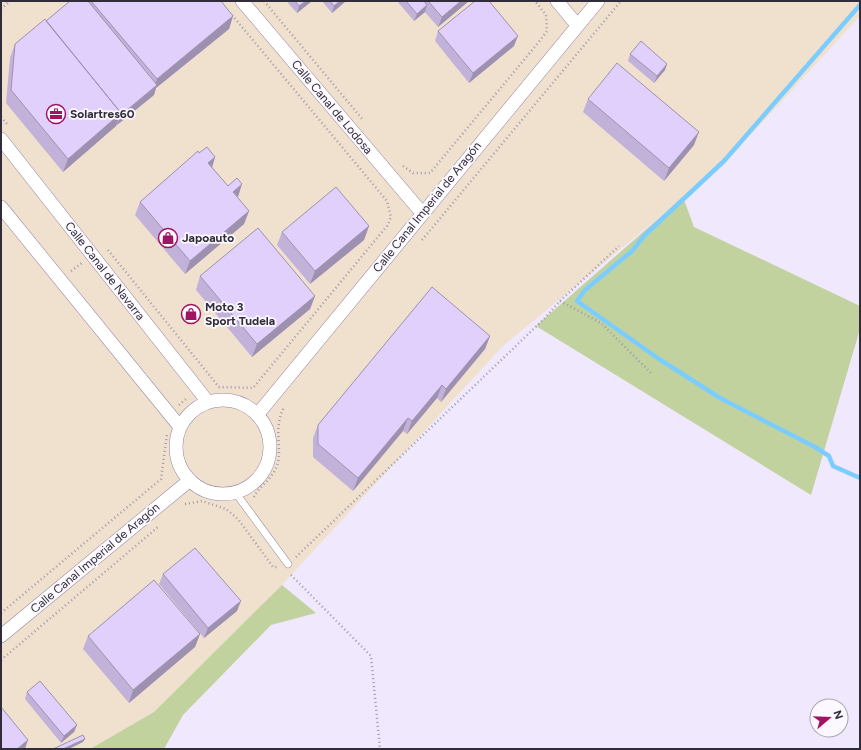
<svg xmlns="http://www.w3.org/2000/svg" width="861" height="750" viewBox="0 0 861 750" font-family="Figtree,sans-serif">
	<rect width="100%" height="100%" fill="#f0e8fc"/>
	<path fill="#f0e0ce" d="M1,1H860V16L726,162L503,346L267,601L154,712L90,749H1Z"/>
	<path fill="#c1d29e" d="M683,197L694,227L860,306V329L811,495L536,326Z
		M282,585L316,613L271,625L183,715L164,749H90L154,712Z"/>
	<g fill="none" stroke-linecap="round" stroke-linejoin="round">
		<path stroke="#7ccdff" stroke-width="4.5" d="M860,5L724,161L644,236L632,251L585,290L577,301L659,359L720,398L815,447L829,456L833,466L860,478"/>
		<defs>
			<path id="service" d="M235,492L288,564"/>
			<path id="minor" d="M242,1L422,213
				M557,1L577,25
				M1,139L208,402
				M1,207L180,427
				M176 447a47 47 0 1 1 94 0a47 47 0 1 1-94 0Z
				M257,415L598,1
				M1,636L190,480"/>
		</defs>
		<use href="#service" stroke="#9286a4" stroke-width="8"/>
		<use href="#minor" stroke="#9286a4" stroke-width="14"/>
		<path stroke="#a19aab" stroke-width="2.5" stroke-dasharray="1 3" stroke-linecap="butt" d="M264,1L363,120
			M1,9L10,1
			M1,117L9,126
			M403,166L413,173H430L538,43L547,31L546,15L535,1
			M422,240L621,1
			M108,250L219,387L253,388L387,226L391,217L387,201L232,15
			M71,271L82,263
			M560,301L601,323L651,373
			M179,405L187,398
			M254,497C257,489 271,480 276,468C284,451 272,430 284,407
			M185,504L202,501L226,509L238,519L273,567H277
			M296,557L545,318L560,301L619,246
			M291,575L371,656L380,749
			M1,613L161,479L167,434
			M1,660L158,527"/>
		<use href="#service" stroke="#fff" stroke-width="7"/>
		<use href="#minor" stroke="#fff" stroke-width="13"/>
	</g>
	<path fill="#c2b2d9" d="M70,1H221L233,16L229,29L156,88L154,95L117,125L116,126L63,172L6,103L10,58L15,44L46,21Z
		M289,1H312L297,13L288,3Z
		M322,1H346L332,13Z
		M397,1H469L438,27L425,12L414,21Z
		M438,31L514,46L469,83L435,41Z
		M630,54L667,64L665,70L654,83L628,61Z
		M588,99L694,145L664,181L583,112Z
		M199,153L215,157L212,167L249,211L244,224L185,274L135,215L140,202Z
		M369,226L364,240L310,284L277,245L282,232Z
		M200,276L315,296L310,309L252,357L196,290Z
		M490,336L485,349L441,402L437,398L407,434L403,431L353,491L313,457V438L318,425Z
		M163,574L237,611L204,638L159,584Z
		M200,634L195,647L129,703L83,649L88,636Z
		M27,692L77,725L74,732L61,743L25,699Z"/>
	<path fill="#9e91b0" d="M306,1H312L297,13L299,6Z
		M340,1H346L332,13L334,6Z
		M461,1H469L438,27L442,17Z
		M427,5L425,12L414,21L417,14Z
		M233,16L229,29L156,88L154,95L117,125L121,115L153,89L157,79Z
		M518,36L514,46L469,83L473,73Z
		M667,64L665,70L654,83L657,76Z
		M121,113L116,126L63,172L68,159Z
		M699,132L694,145L664,181L669,168Z
		M215,157L211,171L208,163Z
		M242,184L238,197L233,192Z
		M249,211L244,224L185,274L190,261Z
		M369,226L364,240L310,284L315,271Z
		M315,296L310,309L252,357L257,344Z
		M490,336L485,349L441,402L446,389Z
		M442,385L437,398L407,434L412,421Z
		M408,418L403,431L353,491L358,478Z
		M241,601L237,611L204,638L208,628Z
		M200,634L195,647L129,703L133,690Z
		M77,725L74,732L61,743L64,736Z
		M85,739L83,742L69,749H63Z
		M28,740L25,749H17Z"/>
	<path fill="#e1cffc" stroke="#9e91b0" d="M70,1H88L157,85L121,115H120L121,113L46,21Z
		M91,1H221L233,16L157,79Z
		M295,1H306L299,6Z
		M330,1H340L334,6Z
		M406,1H424L427,5L417,14Z
		M428,1H461L442,17Z
		M475,1H489L518,36L473,73L438,31Z
		M45,19L121,113L68,159L11,90L15,44Z
		M641,41L667,64L657,76L630,54Z
		M617,63L699,132L669,168L588,99Z
		M207,147L215,157L208,163L228,186L237,178L242,184L233,192L249,211L190,261L140,202L198,151L199,153Z
		M336,187L369,226L315,271L282,232Z
		M258,228L315,296L257,344L200,276Z
		M432,287L490,336L446,389L442,385L412,421L408,418L358,478L318,444V425Z
		M195,548L241,601L208,628L163,574Z
		M154,580L200,634L133,690L88,636Z
		M40,681L77,725L64,736L27,692Z
		M1,707L28,740L17,749H1Z
		M83,735L85,739L63,749H53Z"/>
	<defs>
		<symbol id="office-ring" viewBox="-11 -11 22 22"><circle r="9.5" fill="#fbf8ff" stroke="#a01561" stroke-width="1.5"/><path d="M-6-3h4V-5.5h4V-3h4V5H-6ZM-1-4.5V-3h2v-1.5ZM-6 0V1H6V0Z" fill="#a01561"/></symbol>
		<symbol id="shop-ring" viewBox="-11 -11 22 22"><circle r="9.5" fill="#fbf8ff" stroke="#a01561" stroke-width="1.5"/><path d="M-5-2.5h2.3a2.7 3.5 0 0 1 5.4 0H5L5.5 6h-11ZM-1.5-2.5h3a1.5 2.3 0 0 0-3 0Z" fill="#a01561"/></symbol>
	</defs>
	<g fill-rule="evenodd">
		<use href="#office-ring" x="45" y="103" width="22" height="22"/>
		<use href="#shop-ring" x="157" y="227" width="22" height="22"/>
		<use href="#shop-ring" x="180" y="303" width="22" height="22"/>
	</g>
	<g text-anchor="middle" stroke-width="3.5" stroke-linejoin="round" paint-order="stroke">
		<g font-size="12" fill="#312c39" stroke="#fbf8ff">
			<text transform="translate(332 107) rotate(50)" y="4">Calle Canal de Lodosa</text>
			<text transform="translate(427 207) rotate(-51)" y="4">Calle Canal Imperial de Aragón</text>
			<text transform="translate(105 271) rotate(52)" y="4">Calle Canal de Navarra</text>
			<text transform="translate(95 558) rotate(-40)" y="4">Calle Canal Imperial de Aragón</text>
		</g>
		<g font-size="12" font-weight="bold" fill="#312c39" stroke="#fbf8ff" text-anchor="start">
			<text x="70" y="118">Solartres60</text>
			<text x="182" y="242">Japoauto</text>
			<text x="205" y="311">Moto 3<tspan x="205" dy="14">Sport Tudela</tspan></text>
		</g>
	</g>
	<rect width="861" height="750" fill="none" stroke="#312c39" stroke-width="4"/>
	<g transform="translate(829 718) rotate(71)"><circle r="19" fill="#fbf8ff" stroke="#aaa6b0"/>
	<path d="M0-3L7 15L0 10L-7 15Z" fill="#a01561"/>
	<text y="-6" font-size="11" font-weight="bold" text-anchor="middle" fill="#312c39">N</text>
	</g>
</svg>
